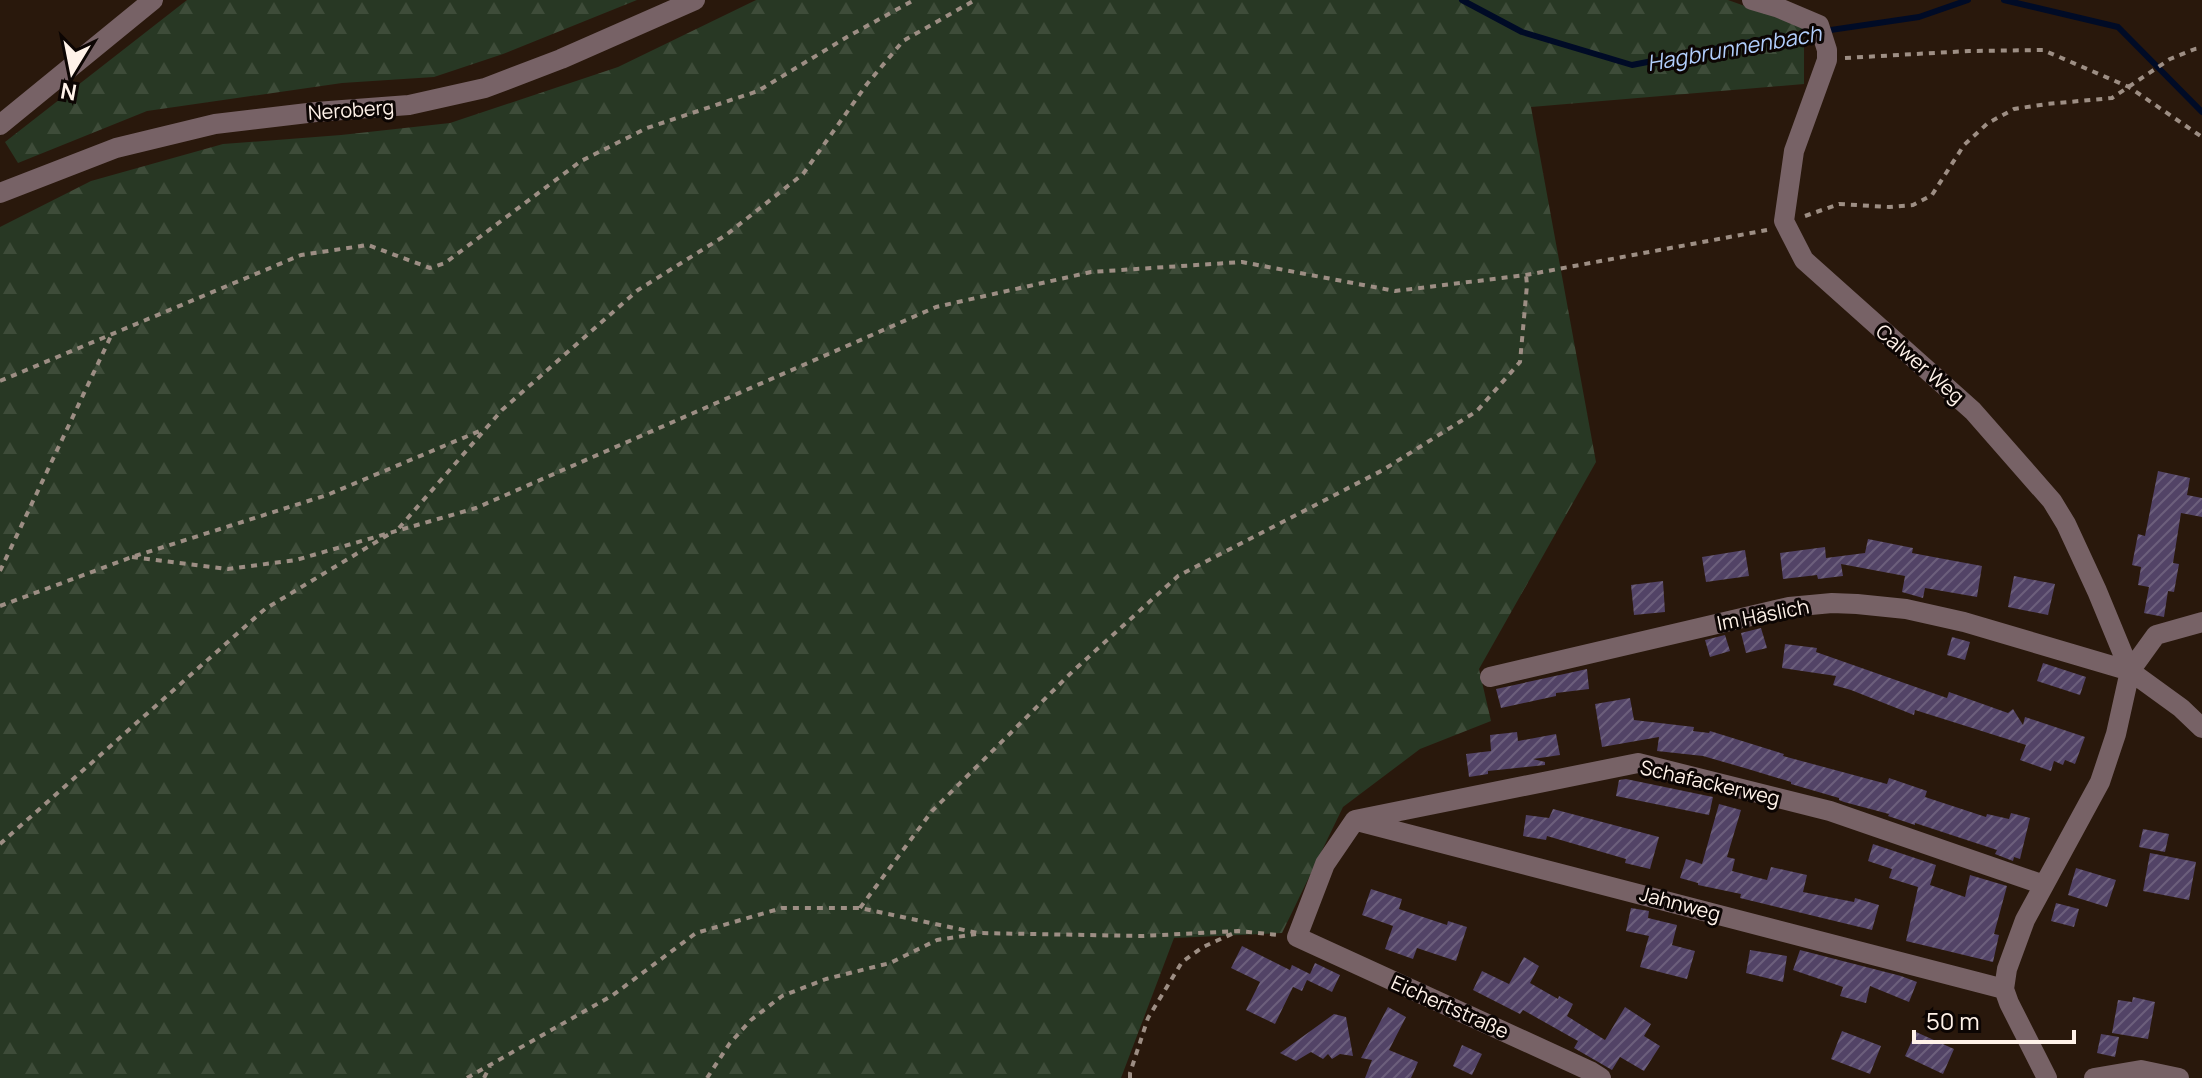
<svg xmlns="http://www.w3.org/2000/svg" width="2202" height="1078" viewBox="0 0 2202 1078" font-family="Manrope,sans-serif">
	<defs>
		<pattern id="forest-firs" width="22" height="20" patternUnits="userSpaceOnUse" patternTransform="scale(2)"><rect width="22" height="20" fill="#283824"/><path d="M5 1l3.5 6h-7zM16 11l3.5 6h-7z" fill="#3e4c39"/></pattern>
		<pattern id="building-hatch" width="6" height="6" patternUnits="userSpaceOnUse" patternTransform="scale(2)"><rect width="6" height="6" fill="#524366"/><path d="M-1 1l2-2M0 6l6-6M5 7l2-2" fill="none" stroke="#6c5f7c"/></pattern>
	</defs>
	<rect width="100%" height="100%" fill="#29180c"/>
	<path fill="url(#forest-firs)" d="M187,0H637L503,54L434,77L342,83L147,111L18,163L5,142Z
		M756,0H1728L1804,27V84L1531,107L1596,462L1479,669L1491,721L1420,749L1343,807L1282,933L1174,938L1121,1078H0V227L91,181L223,144L341,135L450,123L618,67Z"/>
	<g fill="none" stroke-linecap="round" stroke-linejoin="round">
		<path stroke="#000b26" stroke-width="6" d="M1462,0L1522,32L1632,65L1756,41L1919,17L1968,0
			M2004,0L2118,27L2202,112"/>
	</g>
	<path fill="url(#building-hatch)" d="M2158,471L2190,478L2187,495L2202,498V517L2181,513L2173,563L2179,564L2174,592L2168,591L2164,617L2144,613L2149,587L2138,585L2141,567L2132,565L2138,534L2145,536Z
		M1868,539L1913,548L1912,553L1982,566L1977,597L1925,588L1923,598L1902,592L1905,576L1841,564L1843,576L1818,579L1817,575L1783,579L1780,553L1825,547L1826,558L1865,553Z
		M1745,550L1749,576L1706,582L1702,557Z
		M2014,576L2055,584L2048,615L2008,607Z
		M1663,581L1665,612L1634,615L1631,585Z
		M1761,628L1767,648L1746,653L1741,633Z
		M1725,635L1730,651L1710,657L1705,640Z
		M1952,637L1970,642L1965,660L1947,655Z
		M1785,644L1817,648L1816,652L1947,698L1949,692L2008,713L2013,709L2023,725L2025,717L2085,737L2075,764L2065,760L2063,765L2054,761L2051,771L2020,760L2026,745L1915,710L1914,715L1851,690L1833,685L1836,676L1782,668Z
		M2043,663L2086,677L2080,695L2037,681Z
		M1587,669L1589,689L1556,693V696L1501,708L1496,689Z
		M1630,698L1634,720L1694,727L1693,731L1709,733L1710,731L1784,754L1783,756L1887,784L1889,778L1927,791L1925,797L1986,817L1987,814L2009,819L2011,813L2030,818L2020,859L2014,857L2013,861L1995,854L1997,850L1915,823V825L1888,816L1889,814L1844,802L1839,800V798L1791,784V782L1748,769L1703,756L1657,751L1659,737L1602,747L1595,704Z
		M1517,732L1518,741L1556,734L1560,755L1533,759L1545,762V765L1488,771V774L1469,777L1466,754L1491,751L1490,735Z
		M1626,779L1713,797L1709,815L1616,796L1619,780Z
		M1719,804L1741,810L1727,857L1735,859L1732,871L1767,880L1771,867L1807,875L1803,892L1854,902L1855,898L1879,905L1872,930L1740,898L1741,894L1698,885V883L1680,878L1686,859L1702,864Z
		M1553,809L1659,837L1650,869L1625,863L1626,859L1547,836L1546,840L1523,836L1526,815L1549,818Z
		M2143,829L2169,834L2165,852L2139,847Z
		M1873,844L1936,865L1930,885L1965,897L1970,875L2007,886L1994,934L1999,935L1993,962L1906,941L1918,887L1889,878L1892,869L1868,861Z
		M2150,853L2196,862L2189,900L2143,891Z
		M2076,868L2116,880L2107,907L2068,895Z
		M1371,889L1402,899L1399,909L1447,925L1448,921L1467,927L1456,961L1417,948L1413,959L1385,949L1393,926L1362,915Z
		M2056,903L2079,909L2074,927L2051,921Z
		M1631,908L1649,911L1648,918L1677,925L1672,945L1695,951L1687,979L1640,967L1649,936L1626,931Z
		M1242,946L1290,970L1292,965L1310,974L1315,963L1340,975L1332,992L1307,980L1302,991L1293,987L1275,1024L1246,1010L1260,982L1231,968Z
		M1750,950L1787,956L1783,982L1746,973Z
		M1800,950L1901,976L1917,982L1909,1002L1870,986L1866,1003L1840,996L1843,987L1793,970Z
		M1524,957L1539,966L1530,983L1558,999L1559,996L1573,1004L1567,1016L1605,1040L1625,1007L1651,1024L1644,1036L1660,1046L1644,1071L1620,1057L1612,1070L1574,1048L1578,1041L1523,1010L1520,1014L1473,990L1482,971L1509,984Z
		M2133,997L2155,1002L2148,1039L2112,1033L2118,1000L2132,1002Z
		M1388,1007L1406,1017L1389,1050L1418,1062L1411,1078H1365L1372,1060L1361,1058Z
		M1334,1014L1346,1017L1353,1056L1340,1054L1332,1059L1328,1054L1323,1059L1311,1052L1296,1061L1280,1053Z
		M1842,1031L1881,1046L1870,1074L1831,1059Z
		M1916,1032L1954,1049L1943,1074L1905,1056Z
		M2101,1034L2119,1037L2115,1057L2097,1053Z
		M1462,1045L1482,1054L1472,1075L1453,1066Z"/>
	<g fill="none" stroke-linecap="round" stroke-linejoin="round">
		<path stroke="#9d8e84" stroke-width="4" stroke-dasharray="6 6" stroke-linecap="butt" d="M1845,58L1969,51L2043,50L2129,87L2202,137
			M1805,216L1839,204L1889,207L1913,205L1932,195L1964,145L1988,123L2014,109L2047,104L2112,98L2170,59L2195,49L2202,48
			M0,381L301,255L368,245L430,268L445,263L581,161L647,128L758,91L847,37L914,0
			M399,528L502,410L638,290L726,235L803,174L867,84L903,41L975,0
			M132,557L228,569L296,560L476,508L936,307L1091,272L1242,262L1395,291L1526,275L1767,230
			M0,571L111,336
			M0,606L132,557L327,495L482,430
			M0,844L265,609L391,533
			M860,908L932,811L1073,671L1178,576L1383,470L1477,411L1520,362L1527,285L1526,275
			M467,1078L613,995L696,933L782,908H860L978,933L1142,936L1238,931L1279,935
			M484,1078L490,1066
			M707,1078L730,1043L751,1020L782,996L826,979L890,963L937,940L976,934
			M1130,1078V1073L1148,1018L1182,962L1203,947L1236,932"/>
		<path stroke="#776266" stroke-width="20" d="M1752,0L1779,8L1819,25L1827,50V60L1794,151L1784,221L1804,260L1973,411L2052,501L2066,524L2097,591L2130,671
			M0,125L153,0
			M0,193L116,148L215,124L316,112L409,105L485,88L561,59L695,0
			M1490,677L1789,607L1832,603L1857,604L1906,609L1964,622L2130,671L2181,708L2202,728
			M1361,822L2004,989
			M1601,1078L1590,1071L1297,937L1325,864L1355,820L1638,763L1830,811L2044,885
			M2047,1078L2009,1003L2004,989L2007,969L2025,920L2100,782L2116,734L2130,671L2156,635L2202,622
			M2094,1078L2141,1070L2179,1078"/>
	</g>
	<g text-anchor="middle" stroke-width="6" stroke-linejoin="round" paint-order="stroke">
		<g font-size="20" fill="#fff2e9" stroke="#0c0503">
			<text transform="translate(351 110) rotate(-4)" y="7">Neroberg</text>
			<text transform="translate(1920 364) rotate(41)" y="7">Calwer Weg</text>
			<text transform="translate(1763 615) rotate(-11)" y="7">Im Häslich</text>
			<text transform="translate(1710 783) rotate(13)" y="7">Schafackerweg</text>
			<text transform="translate(1680 904) rotate(15)" y="7">Jahnweg</text>
			<text transform="translate(1450 1007) rotate(24)" y="7">Eichertstraße</text>
		</g>
		<g font-size="22" font-style="italic" fill="#b1cefc" stroke="#0c0503">
			<text transform="translate(1734 48) rotate(-10)" y="8">Hagbrunnenbach</text>
		</g>
	</g>
	<g transform="translate(72 72) rotate(190)" stroke="#0c0503" stroke-width="6" paint-order="stroke">
	<path d="M0-6L14 30L0 20L-14 30Z" fill="#fff2e9"/>
	<text y="-12" font-size="22" font-weight="bold" text-anchor="middle" fill="#fff2e9">N</text>
	</g>
	<path d="M1914 1030v12h160v-12" fill="none" stroke="#fff2e9" stroke-width="4"/>
	<text x="1926" y="1030" font-size="24" fill="#fff2e9" stroke="#0c0503" stroke-width="6" paint-order="stroke">50 m</text>
</svg>
